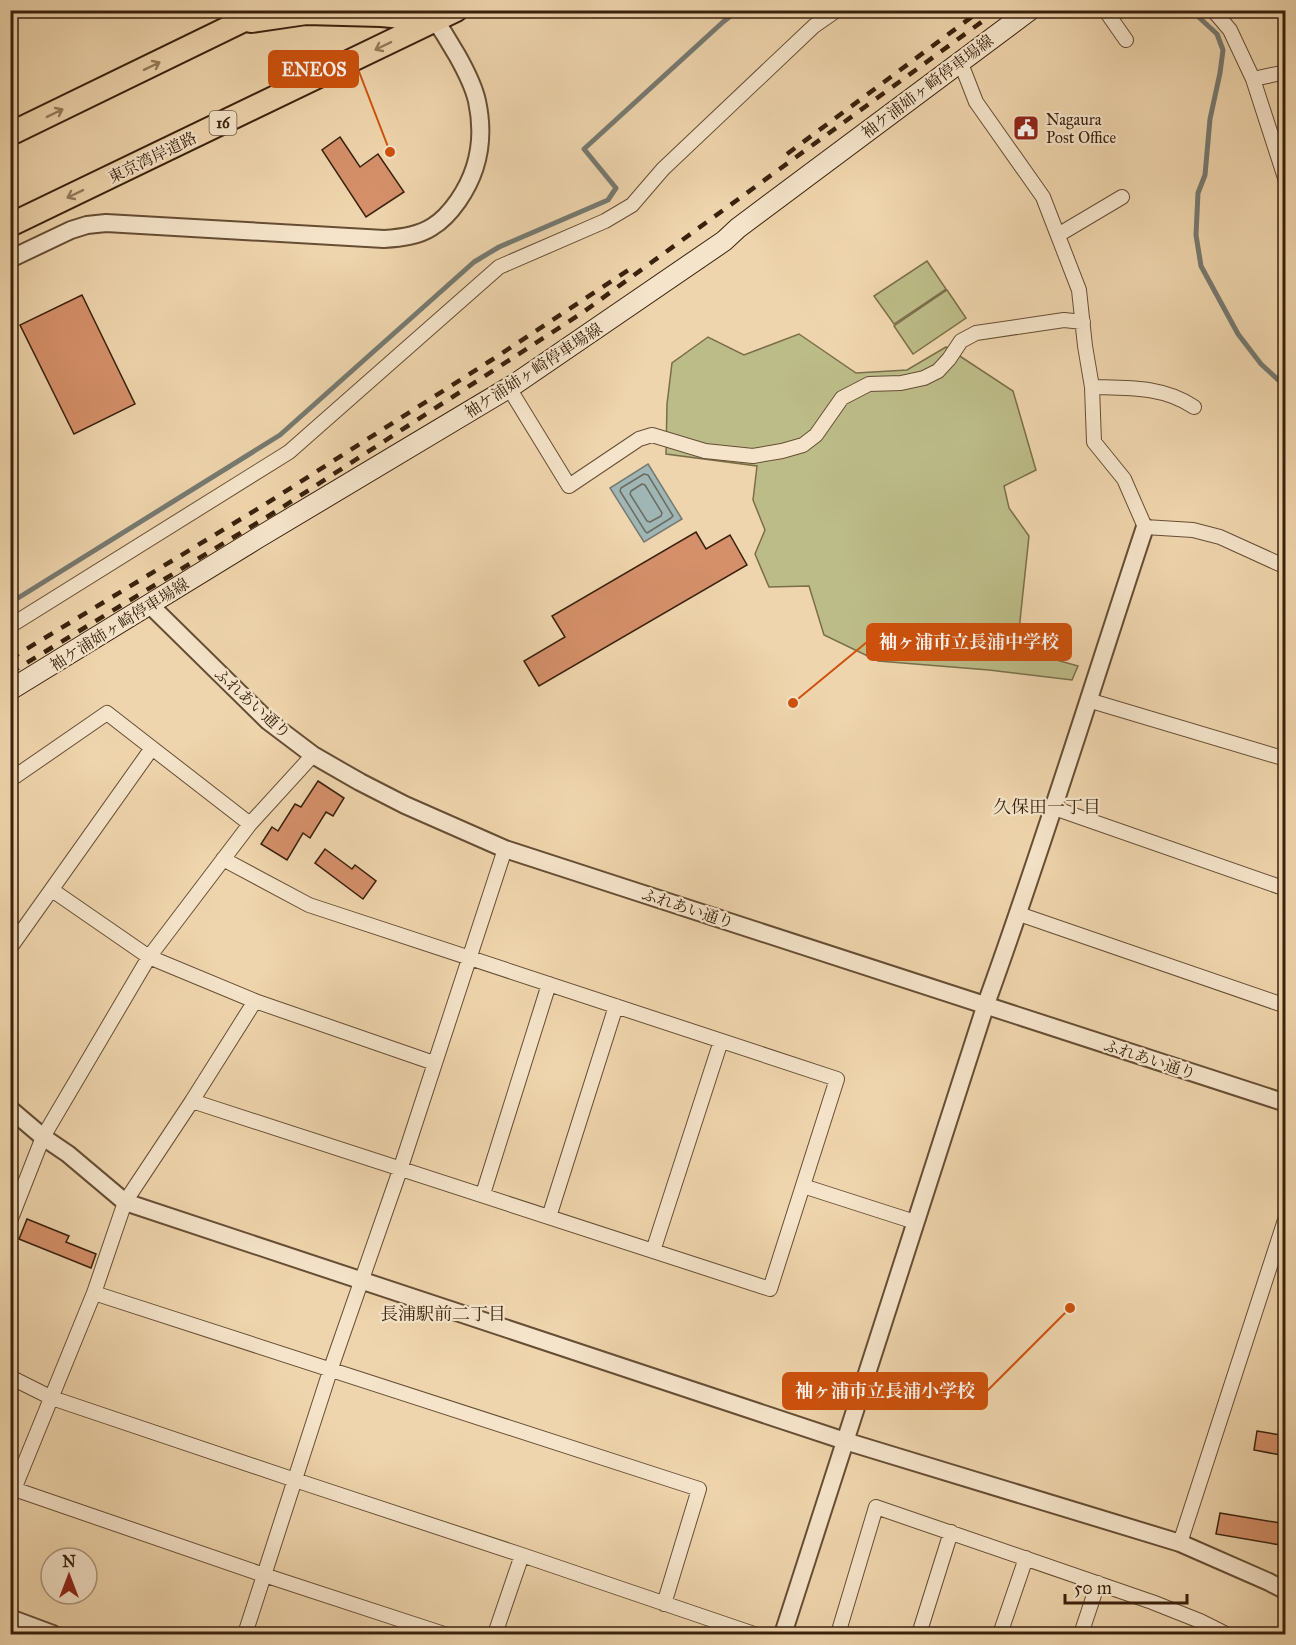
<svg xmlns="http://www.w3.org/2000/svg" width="1296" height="1645" viewBox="0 0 1296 1645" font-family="'IM FELL Great Primer','Noto Serif JP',serif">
	<rect width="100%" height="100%" fill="#efd5ad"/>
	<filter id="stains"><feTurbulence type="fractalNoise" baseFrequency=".00333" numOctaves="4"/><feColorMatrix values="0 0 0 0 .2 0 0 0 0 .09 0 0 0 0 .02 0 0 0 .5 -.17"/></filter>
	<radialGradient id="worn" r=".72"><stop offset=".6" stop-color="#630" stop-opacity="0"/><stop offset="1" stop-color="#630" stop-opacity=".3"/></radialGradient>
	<path fill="#bcbc88" stroke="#7a6e4a" stroke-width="1.5" d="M927,261L946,289L894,324L874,296Z
		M947,290L966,318L913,354L894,326Z
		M799,334L856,373L907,370L946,347L1013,391L1036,470L1004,486L1009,508L1029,536L1017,649L1078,666L1072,680L989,670L878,661L824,635L809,586L769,587L755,554L765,530L753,500L757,466L666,454L667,404L672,363L708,337L744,355Z"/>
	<path fill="#9fb6b5" stroke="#767a71" stroke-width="1.5" d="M648,464L682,519L644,542L610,488Z"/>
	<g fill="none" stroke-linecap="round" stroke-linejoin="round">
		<path stroke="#6c6c60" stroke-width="1.5" d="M644,474L648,475L673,516L671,518L647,533L645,531L620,491L621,488Z
			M642,484L645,485L662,513L661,516L650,522L647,521L630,494L631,491Z"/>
		<path stroke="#767a71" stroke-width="5" d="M1191,10L1217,34L1223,50L1220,73L1210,119L1205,175L1198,193L1196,235L1201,266L1238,334L1261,364L1286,387
			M10,603L280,435L474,262L499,247L608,200L616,188L584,149L723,22L738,10"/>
	</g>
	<path fill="#d5906a" stroke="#39210c" stroke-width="1.5" d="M340,137L360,167L378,154L404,192L366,217L322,150Z
		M82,295L135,404L74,434L20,325Z
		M696,532L706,549L730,535L747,565L539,686L524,661L565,637L552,616Z
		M318,781L344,798L333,816L326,812L310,838L303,833L287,860L261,844L272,827L278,831L295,804L301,807Z
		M325,849L352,869L355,865L376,881L363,899L315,863Z
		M27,1219L69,1236L66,1242L96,1254L91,1268L19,1239Z
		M1257,1431L1286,1436V1456L1254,1450Z
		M1220,1513L1286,1524V1546L1216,1534Z"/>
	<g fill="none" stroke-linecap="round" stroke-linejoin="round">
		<defs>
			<path id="minor" d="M1105,10L1126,40
				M1213,10L1230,30L1253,79L1286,181
				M960,61L976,102L1043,197L1079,290L1085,346L1092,387L1094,442L1124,479L1145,527L1193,530L1220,537L1286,567
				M1253,79L1286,72
				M1058,235L1122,197
				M1092,387C1128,388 1163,386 1194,407
				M509,388L569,486L639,439L652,435L705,451L753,456L782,451L803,445L816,435L842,398L869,384L901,383L924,378L938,371L949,359L961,341L976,333L1064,320L1083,322
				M10,626L289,452L499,267L605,221L632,205L663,169L814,26L837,10
				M1088,700L1286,759
				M152,748L250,824
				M10,780L107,713L152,748L10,948
				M1054,808L1286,889
				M52,890L149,957L255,1001L434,1063
				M1019,914L1286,1006
				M192,1101L770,1289L837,1079L309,905L223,859
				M803,1186L915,1222
				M483,1194L549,984
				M549,1217L616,1006
				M10,1221L43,1137L149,957L250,824L313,755
				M653,1251L721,1041
				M94,1293L699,1489L664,1604
				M10,1377L52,1398L295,1480L522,1555L754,1634
				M14,1489L264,1575L444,1634
				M10,1499L94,1293L125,1202L192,1101L255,1001
				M1180,1543L1286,1217
				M245,1634L330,1371L400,1170L505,849
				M495,1634L522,1555
				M838,1634L876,1507L1152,1602L1200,1621L1226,1634
				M919,1634L951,1532
				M1000,1634L1026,1558
				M1081,1634L1098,1583"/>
			<path id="tertiary" d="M10,259L71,230L87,225L106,223L384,239C401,238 418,236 432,227C442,221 451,211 458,201C479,171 485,138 477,101C471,75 446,35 430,13
				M150,605L268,721L313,755L360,782L405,805L505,849L1286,1103
				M10,1109L43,1137L68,1154L125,1202L845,1441L1180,1543L1269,1582L1286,1591
				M10,1618L53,1634
				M783,1634L986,1004C1043,847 1092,687 1145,527"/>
			<path id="secondary" d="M10,690L256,539L515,384L724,241L738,228L1030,10"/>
			<path id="trunk" d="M251,21L306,13L381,15L436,20
				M10,134L265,10
				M10,225L456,10"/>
		</defs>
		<use href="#minor" stroke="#664e34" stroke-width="16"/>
		<use href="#tertiary" stroke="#664e34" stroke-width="20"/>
		<use href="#secondary" stroke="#39210c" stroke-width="22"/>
		<use href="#trunk" stroke="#39210c" stroke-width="26"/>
		<use href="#minor" stroke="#f5e4ca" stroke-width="14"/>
		<use href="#tertiary" stroke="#f5e4ca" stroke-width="16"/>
		<use href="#secondary" stroke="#f5e4ca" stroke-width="20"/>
		<use href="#trunk" stroke="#efd5ad" stroke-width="22"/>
		<path stroke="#39210c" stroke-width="4.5" stroke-dasharray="10 10" stroke-linecap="butt" d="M787,154L981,10
			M10,659L264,505L490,361L630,269
			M10,673L275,512L582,313L998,10"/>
	</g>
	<defs><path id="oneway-shaft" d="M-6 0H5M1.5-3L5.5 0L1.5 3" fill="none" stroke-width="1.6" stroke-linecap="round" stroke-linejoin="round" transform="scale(1.5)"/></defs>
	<g stroke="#947b5c">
		<use href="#oneway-shaft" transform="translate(383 46) rotate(154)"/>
		<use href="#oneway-shaft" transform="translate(152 66) rotate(-26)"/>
		<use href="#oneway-shaft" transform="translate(55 113) rotate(-26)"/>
		<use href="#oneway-shaft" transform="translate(75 194) rotate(154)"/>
	</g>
	<defs>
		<symbol id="civic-square" viewBox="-11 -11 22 22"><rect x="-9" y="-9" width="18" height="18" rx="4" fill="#8f2418" stroke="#f5e4ca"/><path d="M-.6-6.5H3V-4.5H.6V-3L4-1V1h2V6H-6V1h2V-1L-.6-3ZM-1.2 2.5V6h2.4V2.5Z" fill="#fff"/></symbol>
	</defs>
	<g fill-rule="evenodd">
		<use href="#civic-square" x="1011" y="113" width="30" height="30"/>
	</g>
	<g text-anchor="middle" stroke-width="4.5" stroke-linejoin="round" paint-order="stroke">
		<rect fill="#f5e4ca" stroke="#715c45" stroke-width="1.5" x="209.5" y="111" width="27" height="24" rx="4.5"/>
		<g font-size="15" font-weight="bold" fill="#39210c">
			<text x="223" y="128">16</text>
		</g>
		<g font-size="16" fill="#39210c" stroke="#f5e4ca">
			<text transform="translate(927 86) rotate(-37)" y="6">袖ケ浦姉ヶ崎停車場線</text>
			<text transform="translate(152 157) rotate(-26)" y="6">東京湾岸道路</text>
			<text transform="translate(533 370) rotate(-33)" y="6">袖ケ浦姉ヶ崎停車場線</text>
			<text transform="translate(119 624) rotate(-32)" y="6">袖ケ浦姉ヶ崎停車場線</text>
			<text transform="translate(253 703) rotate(42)" y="6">ふれあい通り</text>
			<text transform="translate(688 908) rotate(18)" y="6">ふれあい通り</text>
			<text transform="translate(1150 1059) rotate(18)" y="6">ふれあい通り</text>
		</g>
		<g font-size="16" fill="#39210c" stroke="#f5e4ca" text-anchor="start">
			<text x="1046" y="125">Nagaura<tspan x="1046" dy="18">Post Office</tspan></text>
		</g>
		<g font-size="18" fill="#39210c" stroke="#f5e4ca">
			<text x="1047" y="813">久保田一丁目</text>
			<text x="443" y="1320">長浦駅前二丁目</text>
		</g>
	</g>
	<path fill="none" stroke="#ce510c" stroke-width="2" d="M390 152L358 69M793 703L867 642M1070 1308L987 1391"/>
	<g fill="#ce510c" stroke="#f5e4ca" stroke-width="2">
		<circle cx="390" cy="152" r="6"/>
		<circle cx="793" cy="703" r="6"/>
		<circle cx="1070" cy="1308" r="6"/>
	</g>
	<g fill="#ce510c" stroke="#ce510c" stroke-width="2">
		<rect x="269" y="51" width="89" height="36" rx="6"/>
		<rect x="867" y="624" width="204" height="36" rx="6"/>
		<rect x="783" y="1373" width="204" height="36" rx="6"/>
	</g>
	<g font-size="18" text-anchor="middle" font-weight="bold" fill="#fff">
		<text x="314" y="76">ENEOS</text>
		<text x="969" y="648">袖ヶ浦市立長浦中学校</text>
		<text x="885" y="1397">袖ヶ浦市立長浦小学校</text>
	</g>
	<rect width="1296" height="1645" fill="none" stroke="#efd5ad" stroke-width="36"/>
	<rect x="12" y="12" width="1272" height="1621" fill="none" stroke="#39210c" stroke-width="3"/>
	<rect x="18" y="18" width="1260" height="1609" fill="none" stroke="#39210c" stroke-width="1.5"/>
	<g transform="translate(69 1576)"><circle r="28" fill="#f5e4ca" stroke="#aa967e" stroke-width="1.5"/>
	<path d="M0-4.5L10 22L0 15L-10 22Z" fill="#8f2418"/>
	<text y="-9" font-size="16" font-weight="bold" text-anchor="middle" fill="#39210c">N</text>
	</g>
	<path d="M1065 1594v9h122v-9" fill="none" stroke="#39210c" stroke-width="3"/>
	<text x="1074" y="1594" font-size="18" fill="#39210c" stroke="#f5e4ca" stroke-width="4.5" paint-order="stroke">50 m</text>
	<rect width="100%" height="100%" filter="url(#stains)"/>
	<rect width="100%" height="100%" fill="url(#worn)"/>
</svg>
